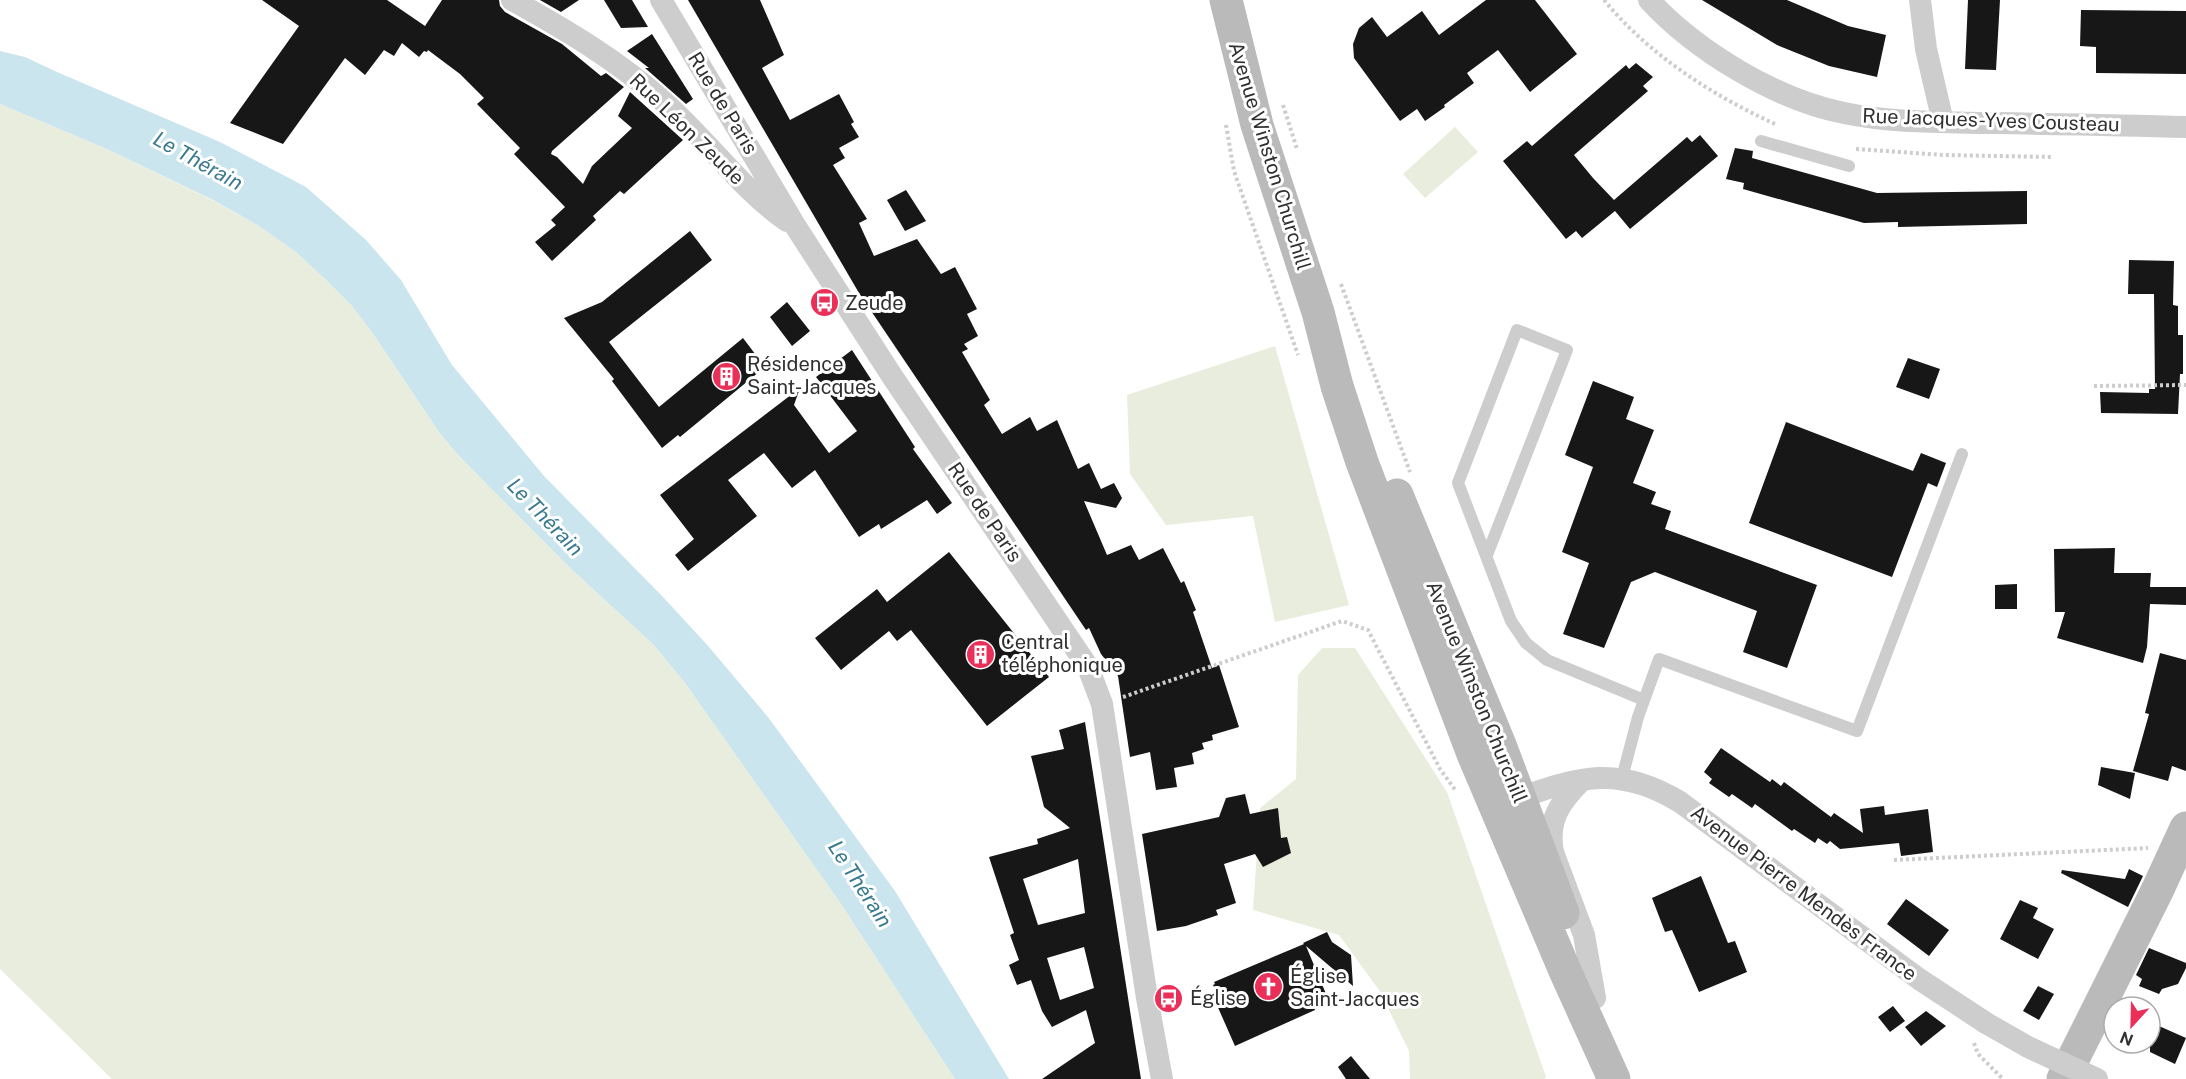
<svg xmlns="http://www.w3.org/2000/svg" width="2186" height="1079" viewBox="0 0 2186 1079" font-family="'Public Sans',sans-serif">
	<rect width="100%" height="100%" fill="#fff"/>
	<path fill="#e9edde" d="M0,104L107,149L212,200L259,226L296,252L325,279L352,306L374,335L439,432L458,455L570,568L653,644L685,683L841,904L955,1079H112L0,969Z
		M1455,127L1478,152L1425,198L1403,174Z
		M1275,346L1349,605L1275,622L1253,516L1166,525L1130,474L1127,395Z
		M1322,648H1355L1447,792L1546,1077L1544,1079H1410L1409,1051L1379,990L1339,935L1253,910L1260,808L1296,779L1298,675Z"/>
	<path fill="#cae5ed" d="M0,51L25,57L57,72L220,142L306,187L366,240L401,280L452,365L544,476L664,598L709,647L768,717L895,891L1009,1079H955L841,904L685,683L653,644L570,568L458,455L439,432L374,335L352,306L325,279L296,252L259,226L213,200L107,149L0,104Z"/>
	<path fill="#171717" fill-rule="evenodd" d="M262,0H387L425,26L442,0H499L500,6L505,12L562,44L601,76L606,73L624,87L552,151L551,154L557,157L583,184L592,166L632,128L618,116L630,92L683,140L624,194L620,191L593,216L596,220L552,261L535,242L556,225L551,220L565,207L514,154L520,148L477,104L484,98L460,74L428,50L427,52L424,51L419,57L402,43L394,56L384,50L365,75L345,58L283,144L230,123L299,26Z
		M540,0H579L561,12Z
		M604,0H632L648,27L621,28Z
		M688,0H760L784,55L762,68L790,120L839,94L854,122L851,124L859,137L839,148L845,158L833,165L867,219L859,223L874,256L917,239L941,274L955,267L977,309L967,314L978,336L964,344L968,349L962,352L990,400L984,405L1002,434L1030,417L1037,431L1057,420L1078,469L1089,463L1101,489L1114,483L1122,498L1116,508L1084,501L1107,555L1131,545L1139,560L1163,548L1181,583L1184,581L1196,610L1193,612L1212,668L1219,665L1239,727L1212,735L1213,740L1202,743L1204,749L1192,753L1194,764L1174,768L1177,787L1156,790L1150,752L1130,757L1118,676L1101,654L1089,628L1086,630L859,293Z
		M1486,0H1535L1577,54L1530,92L1498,50L1467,73L1474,83L1444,105L1445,107L1425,121L1417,109L1400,121L1354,58L1353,44L1359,28L1372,17L1387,37L1422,11L1439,35Z
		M1702,0H1787L1848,26L1886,35L1877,77L1829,66L1777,45Z
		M1968,0H2000L1996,70L1965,69Z
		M2081,10L2186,11V74L2096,73V47L2080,46Z
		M652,34L693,99L686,104L645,68H649L627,51Z
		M1636,63L1653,77L1643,86L1648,91L1574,155L1593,178L1614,200L1687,137L1692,142L1700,135L1718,156L1630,229L1615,211L1582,238L1576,231L1566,239L1503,161L1527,141L1532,146L1626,65L1629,69Z
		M1735,148L1753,151L1752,158L1877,193L2027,191V224L1898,227V222L1864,223L1743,189L1744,183L1726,179Z
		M906,190L926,221L905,231L887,200Z
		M690,231L712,260L609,342L659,407L743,338L765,367L680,437L678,435L662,448L612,381L614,379L564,318L602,302Z
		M2129,260L2174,261L2173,305L2178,306V335H2183V374H2180L2178,414L2101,413L2100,392L2149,393V389H2155L2154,294H2128Z
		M787,302L810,331L792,346L770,317Z
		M852,350L915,447L913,449L952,503L937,514L927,500L881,529L879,524L859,537L815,470L792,488L764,453L728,480L757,516L688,571L675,555L694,539L660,495L800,388L794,405L829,453L857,431L816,377Z
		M1908,358L1940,369L1929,399L1896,387Z
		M1593,381L1634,397L1626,419L1654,430L1633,483L1656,492L1651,504L1671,511L1665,529L1817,585L1787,668L1743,652L1757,611L1655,572L1631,582L1604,648L1563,634L1589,563L1562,552L1593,467L1565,455Z
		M1786,422L1913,471L1921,453L1946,463L1937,487L1928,483L1892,577L1749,523Z
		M2115,548L2114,573H2151L2150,587H2186V605L2150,604L2147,647L2143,663L2057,638L2065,612H2055L2054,549Z
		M949,552L1049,677L987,726L911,630L897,641L889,631L841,670L815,638L877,589L887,602Z
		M2017,584V609H1995V585Z
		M2160,653L2186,660V771L2172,766L2168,781L2133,771L2149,714L2145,713Z
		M1085,722L1134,1036L1141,1079H1042L1095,1043L1086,1010L1052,1027L1042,1011L1031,980L1017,985L1009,965L1019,960L1010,935L1014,933L989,857L1038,844L1037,839L1070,828L1044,807L1031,756L1064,749L1059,730ZM1078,859L1085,913L1038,925L1023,879ZM1084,947L1094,988L1060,1000L1047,958Z
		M1721,748L1770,782L1772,779L1781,786L1784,782L1831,817L1834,813L1863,833L1860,809L1884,806L1885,815L1928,809L1933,852L1901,856L1899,843L1840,849L1830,841L1827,844L1818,838L1815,843L1794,829L1792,831L1755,804L1752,808L1732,794L1729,797L1709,783L1712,779L1704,772Z
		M2101,767L2135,773L2130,799L2098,785Z
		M1245,794L1250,814L1278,808L1281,838L1287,837L1291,853L1263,867L1255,854L1224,864L1236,903L1216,910L1218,915L1186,926L1157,931L1142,834L1219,817L1226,798Z
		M2129,869L2143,876L2128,907L2061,873L2062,870L2125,879Z
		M1701,876L1728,943L1735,941L1747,972L1699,992L1672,930L1665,932L1652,898Z
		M1906,899L1949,930L1929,956L1887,924Z
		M2020,900L2038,908L2033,918L2054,929L2038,959L2000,939Z
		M1327,932L1332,942L1351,955L1353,986L1306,946L1329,1001L1314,1007L1315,1010L1235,1046L1216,1003L1221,1001L1213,985L1215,984L1214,982L1304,944L1303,943Z
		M2149,948L2186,963V968L2178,984L2162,989L2159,994L2139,986L2142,979L2136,975Z
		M2038,986L2054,994L2039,1020L2023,1011Z
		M1893,1006L1905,1021L1890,1032L1878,1017Z
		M1926,1011L1946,1026L1921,1046L1905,1027Z
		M2150,1022L2186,1038L2175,1064L2150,1052Z
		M1351,1056L1370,1079H1346L1338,1067Z"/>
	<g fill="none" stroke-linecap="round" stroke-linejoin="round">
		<path stroke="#cdcdcd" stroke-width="4" stroke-dasharray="3 3" stroke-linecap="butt" d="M1604,0C1650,56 1712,95 1777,125
			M1283,105L1297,149
			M1226,125L1234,171L1298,355
			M1856,149L1943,155L2052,157
			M1341,284L1410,472
			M2094,386L2186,385
			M1123,697L1342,621L1368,630L1440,769L1456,791
			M1894,860L2148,848
			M1974,1043L1978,1054L2003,1079"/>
		<path stroke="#cdcdcd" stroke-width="12" d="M1761,141L1849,166
			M1487,555L1567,350L1517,330L1458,483L1511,621L1526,643L1547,660L1644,700
			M1622,778L1638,717L1659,659L1857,731L1962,454"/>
		<path stroke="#cdcdcd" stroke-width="22" d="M512,0C566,30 619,61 665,103C707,140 741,189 787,221
			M661,0L796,227L892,376L1088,667L1102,704L1147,998L1162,1079
			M1649,0C1695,50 1776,100 1844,113C1892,123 1941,122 1990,123C2055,124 2121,125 2186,127
			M1920,0L1926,49L1943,122
			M1582,780C1560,802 1547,820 1553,852L1584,935L1595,998
			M1507,802C1575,779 1614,762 1680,802L1919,979L1986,1023"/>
		<path stroke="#bababa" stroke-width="33" d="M1226,0L1257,125L1318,312L1337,386L1362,462L1473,754L1566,973L1614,1079
			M1397,495L1500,745L1563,913
			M2063,1079L2157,891L2186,828"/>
		<path stroke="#cdcdcd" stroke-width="22" d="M1986,1023L2028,1047L2097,1079"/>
	</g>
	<defs>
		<symbol id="bus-disc" viewBox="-11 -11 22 22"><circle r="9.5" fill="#ea2f59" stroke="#fff"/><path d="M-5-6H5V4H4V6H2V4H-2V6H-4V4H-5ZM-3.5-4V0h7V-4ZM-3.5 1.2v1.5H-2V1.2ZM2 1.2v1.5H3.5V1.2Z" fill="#fff"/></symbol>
		<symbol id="building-disc" viewBox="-11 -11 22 22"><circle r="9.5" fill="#ea2f59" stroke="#fff"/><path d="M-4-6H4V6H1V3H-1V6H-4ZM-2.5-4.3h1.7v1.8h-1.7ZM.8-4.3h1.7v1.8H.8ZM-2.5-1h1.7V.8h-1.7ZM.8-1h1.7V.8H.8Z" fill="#fff"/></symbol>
		<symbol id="church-disc" viewBox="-11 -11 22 22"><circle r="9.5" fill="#ea2f59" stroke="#fff"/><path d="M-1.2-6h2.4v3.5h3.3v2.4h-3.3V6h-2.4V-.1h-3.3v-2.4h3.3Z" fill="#fff"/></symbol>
	</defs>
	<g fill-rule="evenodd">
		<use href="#bus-disc" x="808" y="286" width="33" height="33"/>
		<use href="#building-disc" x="710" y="360" width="33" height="33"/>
		<use href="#building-disc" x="964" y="638" width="33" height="33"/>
		<use href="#church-disc" x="1252" y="970" width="33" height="33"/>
		<use href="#bus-disc" x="1152" y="982" width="33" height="33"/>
	</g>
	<g text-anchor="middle" stroke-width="6" stroke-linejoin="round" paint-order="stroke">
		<g font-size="20" fill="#303030" stroke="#fff">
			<text transform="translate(723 103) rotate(59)" y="7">Rue de Paris</text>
			<text transform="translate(1991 120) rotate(2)" y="7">Rue Jacques-Yves Cousteau</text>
			<text transform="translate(687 129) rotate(44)" y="7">Rue Léon Zeude</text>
			<text transform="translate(1270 156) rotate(73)" y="7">Avenue Winston Churchill</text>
			<text transform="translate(985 512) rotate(56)" y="7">Rue de Paris</text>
			<text transform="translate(1477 692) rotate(68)" y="7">Avenue Winston Churchill</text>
			<text transform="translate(1804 893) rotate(37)" y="7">Avenue Pierre Mendès France</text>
		</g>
		<g font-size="20" fill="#303030" stroke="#fff" text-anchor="start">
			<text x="845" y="310">Zeude</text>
			<text x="747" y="371">Résidence<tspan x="747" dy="23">Saint-Jacques</tspan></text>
			<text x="1001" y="649">Central<tspan x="1001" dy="23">téléphonique</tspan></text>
			<text x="1290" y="983">Église<tspan x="1290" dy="23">Saint-Jacques</tspan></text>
			<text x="1190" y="1005">Église</text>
		</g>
		<g font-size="21" font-style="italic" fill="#397a8e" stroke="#fff">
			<text transform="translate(198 161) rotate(29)" y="7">Le Thérain</text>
			<text transform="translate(545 517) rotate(46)" y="7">Le Thérain</text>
			<text transform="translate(860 884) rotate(57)" y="7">Le Thérain</text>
		</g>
	</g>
	<g transform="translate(2132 1025) rotate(202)"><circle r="28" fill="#ffffff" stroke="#acacac" stroke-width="1.5"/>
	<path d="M0-4.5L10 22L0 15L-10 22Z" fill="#ea2f59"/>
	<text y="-9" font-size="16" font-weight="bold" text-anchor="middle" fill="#303030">N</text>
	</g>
</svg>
